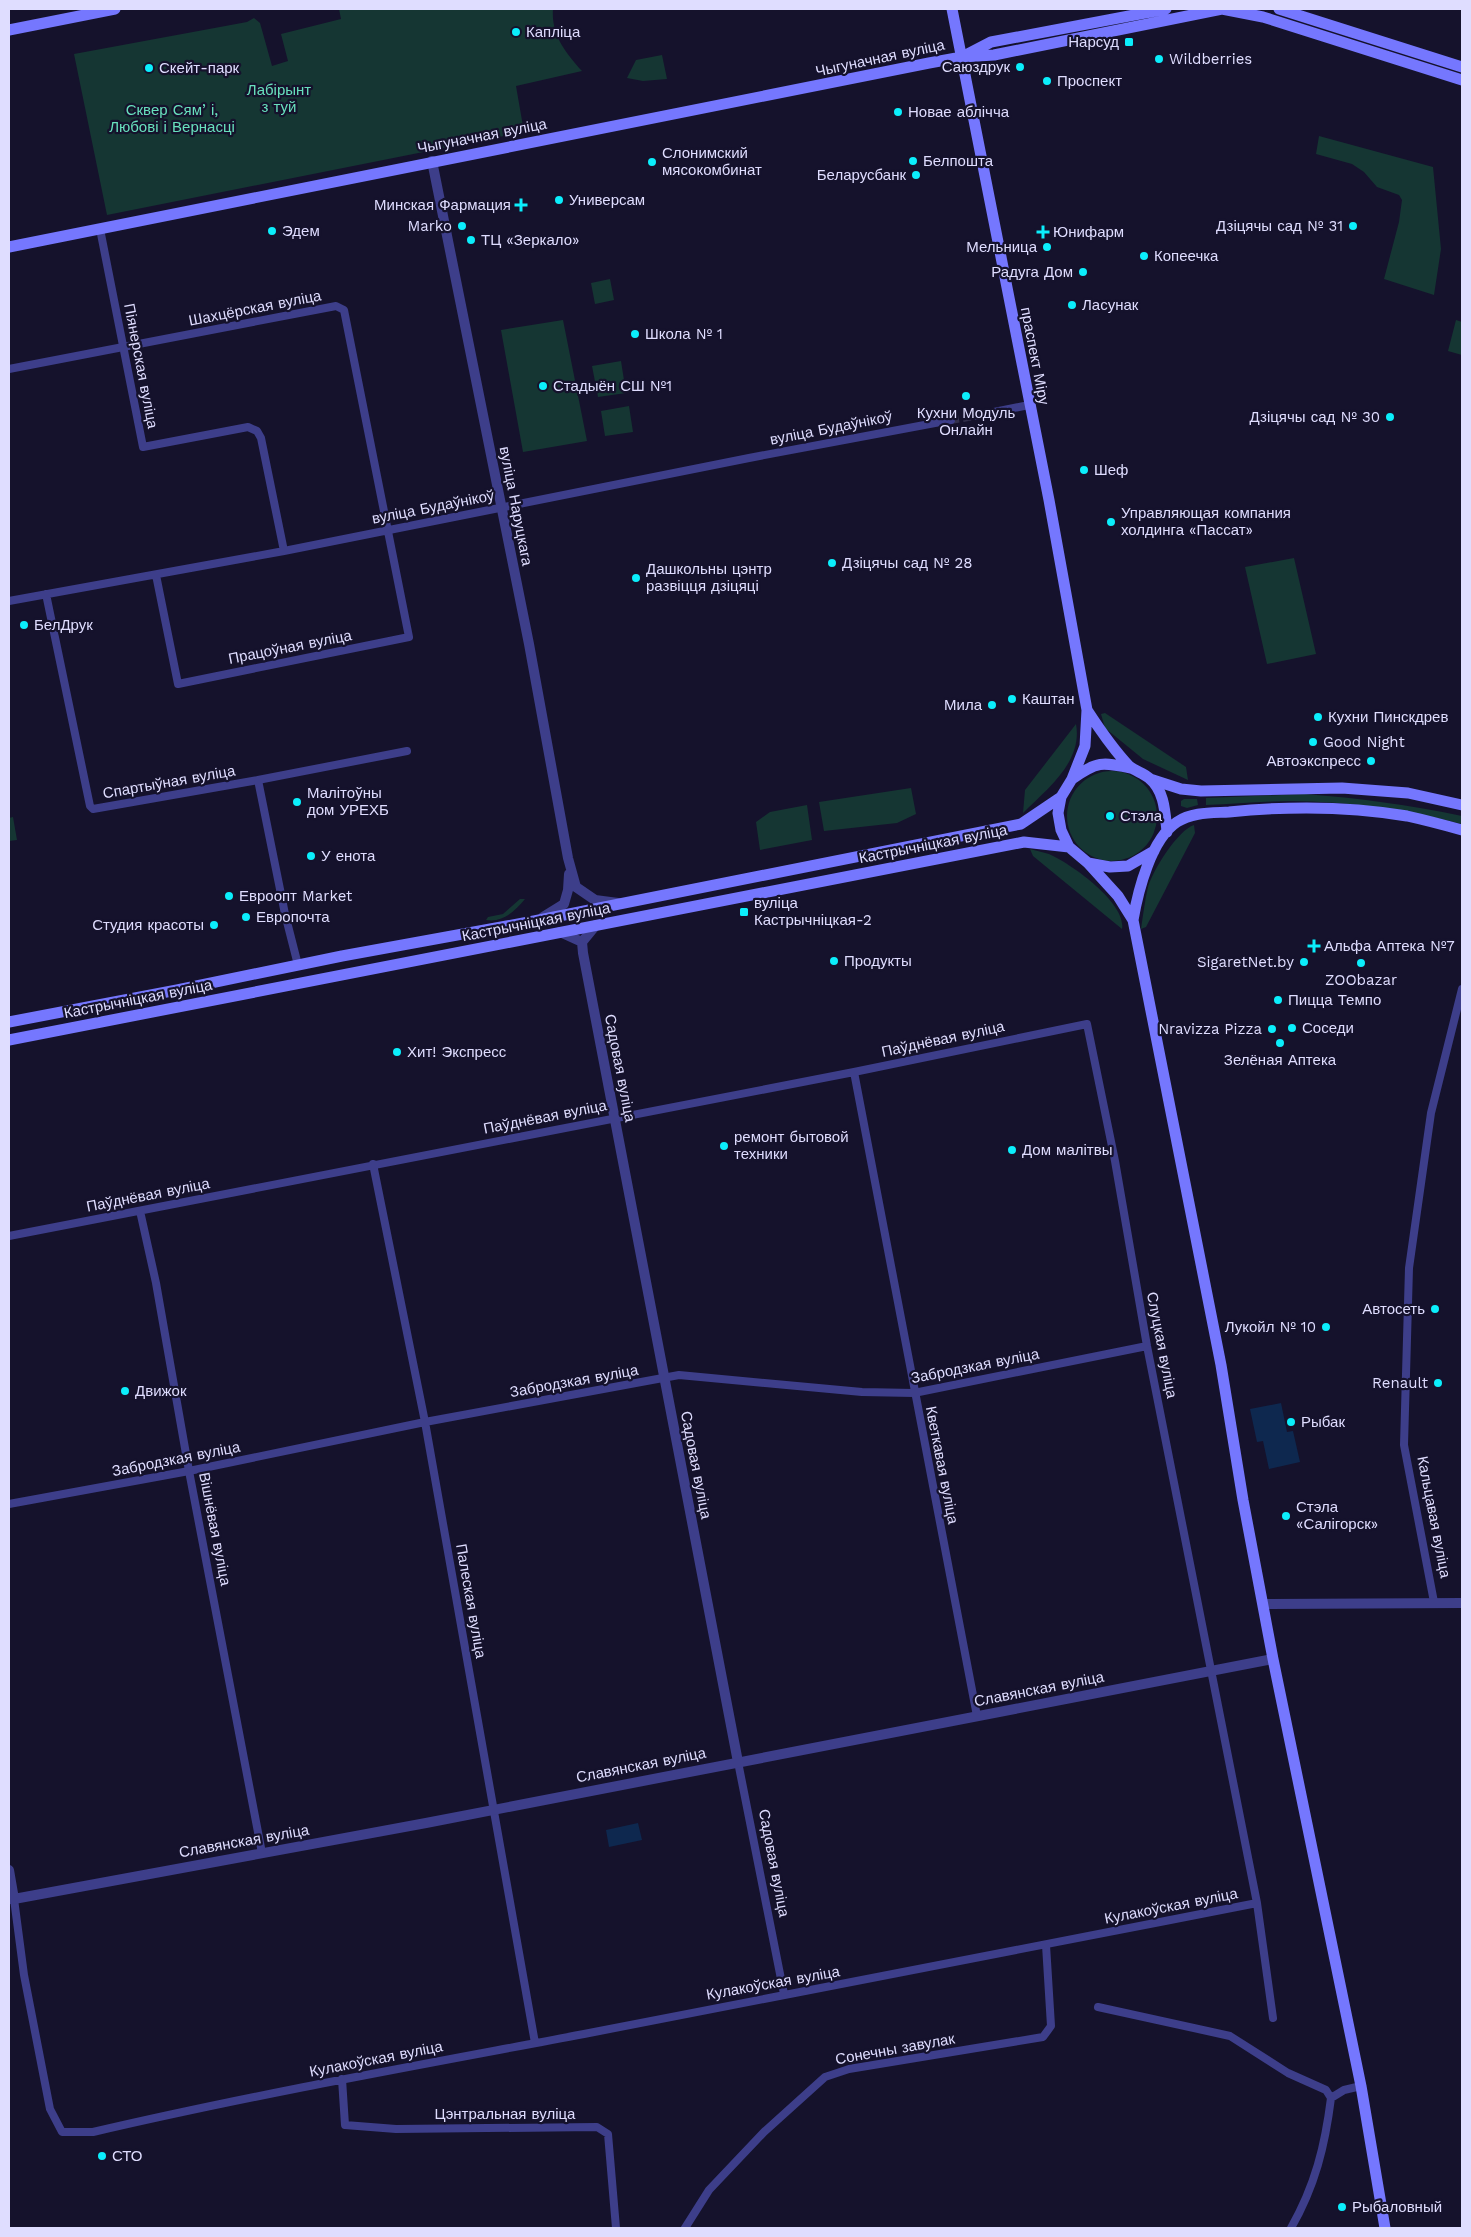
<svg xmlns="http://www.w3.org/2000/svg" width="1471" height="2237" viewBox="0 0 1471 2237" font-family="'Work Sans',sans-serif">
	<rect width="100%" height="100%" fill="#15122c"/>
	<path fill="#153633" d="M339,9H553C551,35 566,53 582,71L516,86L524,132L107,215L74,54L247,22L254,18L260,23L272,66L288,61L281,34L341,19Z
		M662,55L667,79L643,81L627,78L636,60Z
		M1319,136L1433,167L1441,249L1434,295L1384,279L1399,222L1402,200L1399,195L1377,187L1364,172L1352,164L1316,154Z
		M610,279L614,300L595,304L591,283Z
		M563,320L587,441L523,452L501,330Z
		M1456,320L1462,322V355L1448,351Z
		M621,361L626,393L598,397L592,366Z
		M629,406L633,432L605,436L601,411Z
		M1294,558L1316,654L1267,664L1245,567Z
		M1105,713L1186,767L1188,780L1143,759L1105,728L1101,714Z
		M1076,724C1083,762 1047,789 1023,813L1025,790Z
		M1067 816a45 45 0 1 1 90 0a45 45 0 1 1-90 0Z
		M911,788L916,814L897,823L824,831L819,802Z
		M1305,794C1358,798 1410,805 1462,816V824C1408,810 1347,801 1291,801C1263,801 1235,804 1206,805V798Z
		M1184,799H1197L1198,805L1187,808L1181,806V801Z
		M807,805L812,840L760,850L756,822L770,812Z
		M13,817L17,840L9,841V818Z
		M1194,825L1195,833L1146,927L1141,929C1143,915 1145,900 1148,887C1153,870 1178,830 1194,825Z
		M1030,849C1036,851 1043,852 1049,854C1070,863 1127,903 1122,929L1033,856Z
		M520,899H525C515,911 503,923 486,920L488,917L503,914Z"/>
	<path fill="#0e284f" d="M1281,1403L1287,1432L1293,1431L1300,1462L1269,1469L1263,1441L1257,1442L1250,1409Z
		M638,1823L642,1840L609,1847L606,1830Z"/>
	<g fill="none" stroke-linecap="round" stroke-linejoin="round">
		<path stroke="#33304c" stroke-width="8" stroke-dasharray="8 4" stroke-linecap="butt" d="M951,420L974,416"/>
		<path stroke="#3d3e8a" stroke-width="8" d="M100,229L143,447L248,427L257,431L261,438L284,551
			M9,369L336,306L344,310L409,637L178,684L156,575
			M974,416L1029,405
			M46,594L90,806L93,809L258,780L407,751
			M9,601L284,551L749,458L951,420
			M258,780L285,914L298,965
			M854,1072L977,1716
			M373,1164L425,1422L535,2043
			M140,1211L156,1283L189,1471L262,1853
			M9,1236L854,1072L1087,1024L1115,1161L1147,1346L1257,1903L1273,2018
			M9,1504L189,1471L425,1422L679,1375L862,1392L914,1393L1147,1346
			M1434,1602L1404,1445L1409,1268L1431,1113L1462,989
			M738,1762L784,1994
			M9,1900L14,1899L24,1975L50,2109L62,2132H93C256,2094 420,2065 584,2034C809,1990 1033,1947 1257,1903
			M1098,2007L1230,2036L1288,2073L1326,2090L1331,2098C1325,2146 1315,2186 1291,2228
			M342,2079L345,2125L396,2129L597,2127L608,2134L616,2228
			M1331,2098L1344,2090L1361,2086
			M685,2228L709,2190L764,2132L825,2077L849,2069L1043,2037L1051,2026L1046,1945"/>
		<path stroke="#3d3e8a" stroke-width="10" d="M432,161L529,644L568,858L576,887L595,900L618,903
			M543,917L564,904L568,890L569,874
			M596,925L582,942L583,953L738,1762
			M560,932L582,942
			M1265,1604L1462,1603
			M9,1870L14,1899L426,1823L1273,1659"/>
		<path stroke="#7577fe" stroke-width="11" d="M952,9L1049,500L1087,710L1085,746L1072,779L1061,797L1058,813L1061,830L1069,847L1088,863L1118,896L1133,920
			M1279,9L1462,67
			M9,30L115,9
			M966,55L991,42L1166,9
			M9,247L929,63L962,57L994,55L1222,9L1263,17L1462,80
			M1087,710C1100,730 1113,749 1129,766C1135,771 1143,773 1149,778C1165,791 1165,813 1167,832
			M1072,779C1097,761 1102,762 1131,768
			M1150,779L1181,789L1201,791L1342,788L1408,793L1462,805
			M1088,863L1110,867L1128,866L1154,851
			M9,1022L177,990L342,956L534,921L1021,824L1061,797
			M9,1040L1024,842L1069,847
			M1385,2228L1361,2086L1273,1659L1243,1500L1221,1365L1133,920C1138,891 1151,839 1177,822C1192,812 1212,813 1229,812C1288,806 1348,806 1407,816C1425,820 1444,825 1462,830"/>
	</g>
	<g fill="#0beefc" stroke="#15122c" stroke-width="2">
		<circle cx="516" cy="32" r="5"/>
		<rect x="1124" y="37" width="10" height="10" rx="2.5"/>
		<circle cx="1159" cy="59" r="5"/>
		<circle cx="1020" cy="67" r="5"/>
		<circle cx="149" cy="68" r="5"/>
		<circle cx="1047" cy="81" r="5"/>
		<circle cx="898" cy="112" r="5"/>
		<circle cx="913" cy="161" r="5"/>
		<circle cx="652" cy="162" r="5"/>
		<circle cx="916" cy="175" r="5"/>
		<circle cx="559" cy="200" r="5"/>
		<path d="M518.5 197.5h5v5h5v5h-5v5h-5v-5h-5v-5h5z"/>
		<circle cx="462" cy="226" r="5"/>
		<circle cx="1353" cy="226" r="5"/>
		<circle cx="272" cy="231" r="5"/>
		<path d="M1040.5 224.5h5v5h5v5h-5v5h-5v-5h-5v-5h5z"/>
		<circle cx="471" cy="240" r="5"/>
		<circle cx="1047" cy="247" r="5"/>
		<circle cx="1144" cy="256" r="5"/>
		<circle cx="1083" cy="272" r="5"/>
		<circle cx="1072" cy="305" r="5"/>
		<circle cx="635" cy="334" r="5"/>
		<circle cx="543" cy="386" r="5"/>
		<circle cx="966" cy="396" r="5"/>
		<circle cx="1390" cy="417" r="5"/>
		<circle cx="1084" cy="470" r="5"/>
		<circle cx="1111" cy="522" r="5"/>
		<circle cx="832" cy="563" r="5"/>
		<circle cx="636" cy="578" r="5"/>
		<circle cx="24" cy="625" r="5"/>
		<circle cx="1012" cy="699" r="5"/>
		<circle cx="992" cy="705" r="5"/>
		<circle cx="1318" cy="717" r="5"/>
		<circle cx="1313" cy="742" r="5"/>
		<circle cx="1371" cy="761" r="5"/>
		<circle cx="297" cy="802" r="5"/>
		<circle cx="1110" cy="816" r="5"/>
		<circle cx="311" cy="856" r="5"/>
		<circle cx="229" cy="896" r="5"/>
		<rect x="739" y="907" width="10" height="10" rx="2.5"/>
		<circle cx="246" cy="917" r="5"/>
		<circle cx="214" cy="925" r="5"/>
		<path d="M1311.5 938.5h5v5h5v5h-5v5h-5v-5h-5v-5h5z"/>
		<circle cx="834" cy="961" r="5"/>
		<circle cx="1304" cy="962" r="5"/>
		<circle cx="1361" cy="963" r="5"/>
		<circle cx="1278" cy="1000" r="5"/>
		<circle cx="1292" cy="1028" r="5"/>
		<circle cx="1272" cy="1029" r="5"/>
		<circle cx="1280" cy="1043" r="5"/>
		<circle cx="397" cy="1052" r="5"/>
		<circle cx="724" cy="1146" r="5"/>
		<circle cx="1012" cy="1150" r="5"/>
		<circle cx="1435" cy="1309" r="5"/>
		<circle cx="1326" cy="1327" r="5"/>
		<circle cx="1438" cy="1383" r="5"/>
		<circle cx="125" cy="1391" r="5"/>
		<circle cx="1291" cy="1422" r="5"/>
		<circle cx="1286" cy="1516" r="5"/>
		<circle cx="102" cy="2156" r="5"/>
		<circle cx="1342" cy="2207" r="5"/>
	</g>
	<g text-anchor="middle" stroke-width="4.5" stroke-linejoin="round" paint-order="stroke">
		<g font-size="15" fill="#dfddff" stroke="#15122c" text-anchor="start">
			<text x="526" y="37">Капліца</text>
			<text x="1119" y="47" text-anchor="end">Нарсуд</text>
			<text x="1169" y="64">Wildberries</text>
			<text x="1010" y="72" text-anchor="end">Саюздрук</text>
			<text x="159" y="73">Скейт-парк</text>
			<text x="1057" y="86">Проспект</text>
			<text x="908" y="117">Новае аблічча</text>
			<text x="662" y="158">Слонимский<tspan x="662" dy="17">мясокомбинат</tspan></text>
			<text x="923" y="166">Белпошта</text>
			<text x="906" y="180" text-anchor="end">Беларусбанк</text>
			<text x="569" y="205">Универсам</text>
			<text x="511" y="210" text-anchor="end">Минская Фармация</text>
			<text x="452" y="231" text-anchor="end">Marko</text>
			<text x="1343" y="231" text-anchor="end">Дзіцячы сад № 31</text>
			<text x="282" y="236">Эдем</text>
			<text x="1053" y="237">Юнифарм</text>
			<text x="481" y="245">ТЦ «Зеркало»</text>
			<text x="1037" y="252" text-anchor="end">Мельница</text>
			<text x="1154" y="261">Копеечка</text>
			<text x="1073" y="277" text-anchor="end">Радуга Дом</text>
			<text x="1082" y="310">Ласунак</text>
			<text x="645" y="339">Школа № 1</text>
			<text x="553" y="391">Стадыён СШ №1</text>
			<text x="966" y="418" text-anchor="middle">Кухни Модуль<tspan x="966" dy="17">Онлайн</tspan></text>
			<text x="1380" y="422" text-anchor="end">Дзіцячы сад № 30</text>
			<text x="1094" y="475">Шеф</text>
			<text x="1121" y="518">Управляющая компания<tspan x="1121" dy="17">холдинга «Пассат»</tspan></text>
			<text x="842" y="568">Дзіцячы сад № 28</text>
			<text x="646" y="574">Дашкольны цэнтр<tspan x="646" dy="17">развіцця дзіцяці</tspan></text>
			<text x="34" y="630">БелДрук</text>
			<text x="1022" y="704">Каштан</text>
			<text x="982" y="710" text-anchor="end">Мила</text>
			<text x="1328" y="722">Кухни Пинскдрев</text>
			<text x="1323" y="747">Good Night</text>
			<text x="1361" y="766" text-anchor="end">Автоэкспресс</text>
			<text x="307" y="798">Малітоўны<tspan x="307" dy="17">дом УРЕХБ</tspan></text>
			<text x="1120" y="821">Стэла</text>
			<text x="321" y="861">У енота</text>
			<text x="239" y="901">Евроопт Market</text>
			<text x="754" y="908">вуліца<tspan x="754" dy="17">Кастрычніцкая-2</tspan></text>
			<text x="256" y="922">Европочта</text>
			<text x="204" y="930" text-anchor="end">Студия красоты</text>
			<text x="1324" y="951">Альфа Аптека №7</text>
			<text x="844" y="966">Продукты</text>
			<text x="1294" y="967" text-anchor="end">SigaretNet.by</text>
			<text x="1361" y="985" text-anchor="middle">ZOObazar</text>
			<text x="1288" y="1005">Пицца Темпо</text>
			<text x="1302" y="1033">Соседи</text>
			<text x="1262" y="1034" text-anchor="end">Nravizza Pizza</text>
			<text x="407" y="1057">Хит! Экспресс</text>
			<text x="1280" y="1065" text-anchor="middle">Зелёная Аптека</text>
			<text x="734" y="1142">ремонт бытовой<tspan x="734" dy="17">техники</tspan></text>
			<text x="1022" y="1155">Дом малітвы</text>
			<text x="1425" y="1314" text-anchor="end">Автосеть</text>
			<text x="1316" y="1332" text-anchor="end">Лукойл № 10</text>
			<text x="1428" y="1388" text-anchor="end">Renault</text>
			<text x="135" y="1396">Движок</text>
			<text x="1301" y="1427">Рыбак</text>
			<text x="1296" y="1512">Стэла<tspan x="1296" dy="17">«Салігорск»</tspan></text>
			<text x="112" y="2161">СТО</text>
			<text x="1352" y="2212">Рыбаловный</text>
		</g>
		<g font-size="15" fill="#dfddff" stroke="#15122c">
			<text transform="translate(880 58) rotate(-12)" y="5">Чыгуначная вуліца</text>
			<text transform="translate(482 136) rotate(-11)" y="5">Чыгуначная вуліца</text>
			<text transform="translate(255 308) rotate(-11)" y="5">Шахцёрская вуліца</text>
			<text transform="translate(1035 356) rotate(79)" y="5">праспект Міру</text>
			<text transform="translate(141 366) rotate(79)" y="5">Піянерская вуліца</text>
			<text transform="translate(831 428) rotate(-11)" y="5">вуліца Будаўнікоў</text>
			<text transform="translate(516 506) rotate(79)" y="5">вуліца Наруцкага</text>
			<text transform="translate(433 507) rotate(-11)" y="5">вуліца Будаўнікоў</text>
			<text transform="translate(290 647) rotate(-11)" y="5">Працоўная вуліца</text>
			<text transform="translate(169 782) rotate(-10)" y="5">Спартыўная вуліца</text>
			<text transform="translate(933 844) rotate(-11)" y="5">Кастрычніцкая вуліца</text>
			<text transform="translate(536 922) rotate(-11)" y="5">Кастрычніцкая вуліца</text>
			<text transform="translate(138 999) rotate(-11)" y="5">Кастрычніцкая вуліца</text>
			<text transform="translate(943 1039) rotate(-12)" y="5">Паўднёвая вуліца</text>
			<text transform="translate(620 1068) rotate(79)" y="5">Садовая вуліца</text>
			<text transform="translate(545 1117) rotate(-11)" y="5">Паўднёвая вуліца</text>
			<text transform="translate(148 1195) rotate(-11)" y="5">Паўднёвая вуліца</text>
			<text transform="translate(1162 1345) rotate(79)" y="5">Слуцкая вуліца</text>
			<text transform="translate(975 1366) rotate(-11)" y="5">Забродзкая вуліца</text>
			<text transform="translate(574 1381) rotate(-10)" y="5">Забродзкая вуліца</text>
			<text transform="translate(176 1459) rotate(-11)" y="5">Забродзкая вуліца</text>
			<text transform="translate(696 1465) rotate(79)" y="5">Садовая вуліца</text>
			<text transform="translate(942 1465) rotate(79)" y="5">Кветкавая вуліца</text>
			<text transform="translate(1434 1517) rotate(79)" y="5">Кальцавая вуліца</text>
			<text transform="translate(215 1529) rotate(79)" y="5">Вішнёвая вуліца</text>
			<text transform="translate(471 1601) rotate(80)" y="5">Палеская вуліца</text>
			<text transform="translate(1039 1689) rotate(-11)" y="5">Славянская вуліца</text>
			<text transform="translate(641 1765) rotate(-11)" y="5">Славянская вуліца</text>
			<text transform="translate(244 1841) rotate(-10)" y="5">Славянская вуліца</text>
			<text transform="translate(774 1863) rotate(79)" y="5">Садовая вуліца</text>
			<text transform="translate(1171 1906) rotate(-11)" y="5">Кулакоўская вуліца</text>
			<text transform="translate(773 1983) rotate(-10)" y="5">Кулакоўская вуліца</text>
			<text transform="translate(895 2049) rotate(-10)" y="5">Сонечны завулак</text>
			<text transform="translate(376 2059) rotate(-11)" y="5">Кулакоўская вуліца</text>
			<text x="505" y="2119">Цэнтральная вуліца</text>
		</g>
		<g font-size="15" fill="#68e0bd" stroke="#15122c">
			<text x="279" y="95">Лабірынт<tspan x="279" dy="17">з туй</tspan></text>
			<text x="172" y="115">Сквер Сямʼі,<tspan x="172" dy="17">Любові і Вернасці</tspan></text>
		</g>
	</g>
	<rect width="1471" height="2237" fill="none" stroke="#dfddff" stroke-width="20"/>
</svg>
